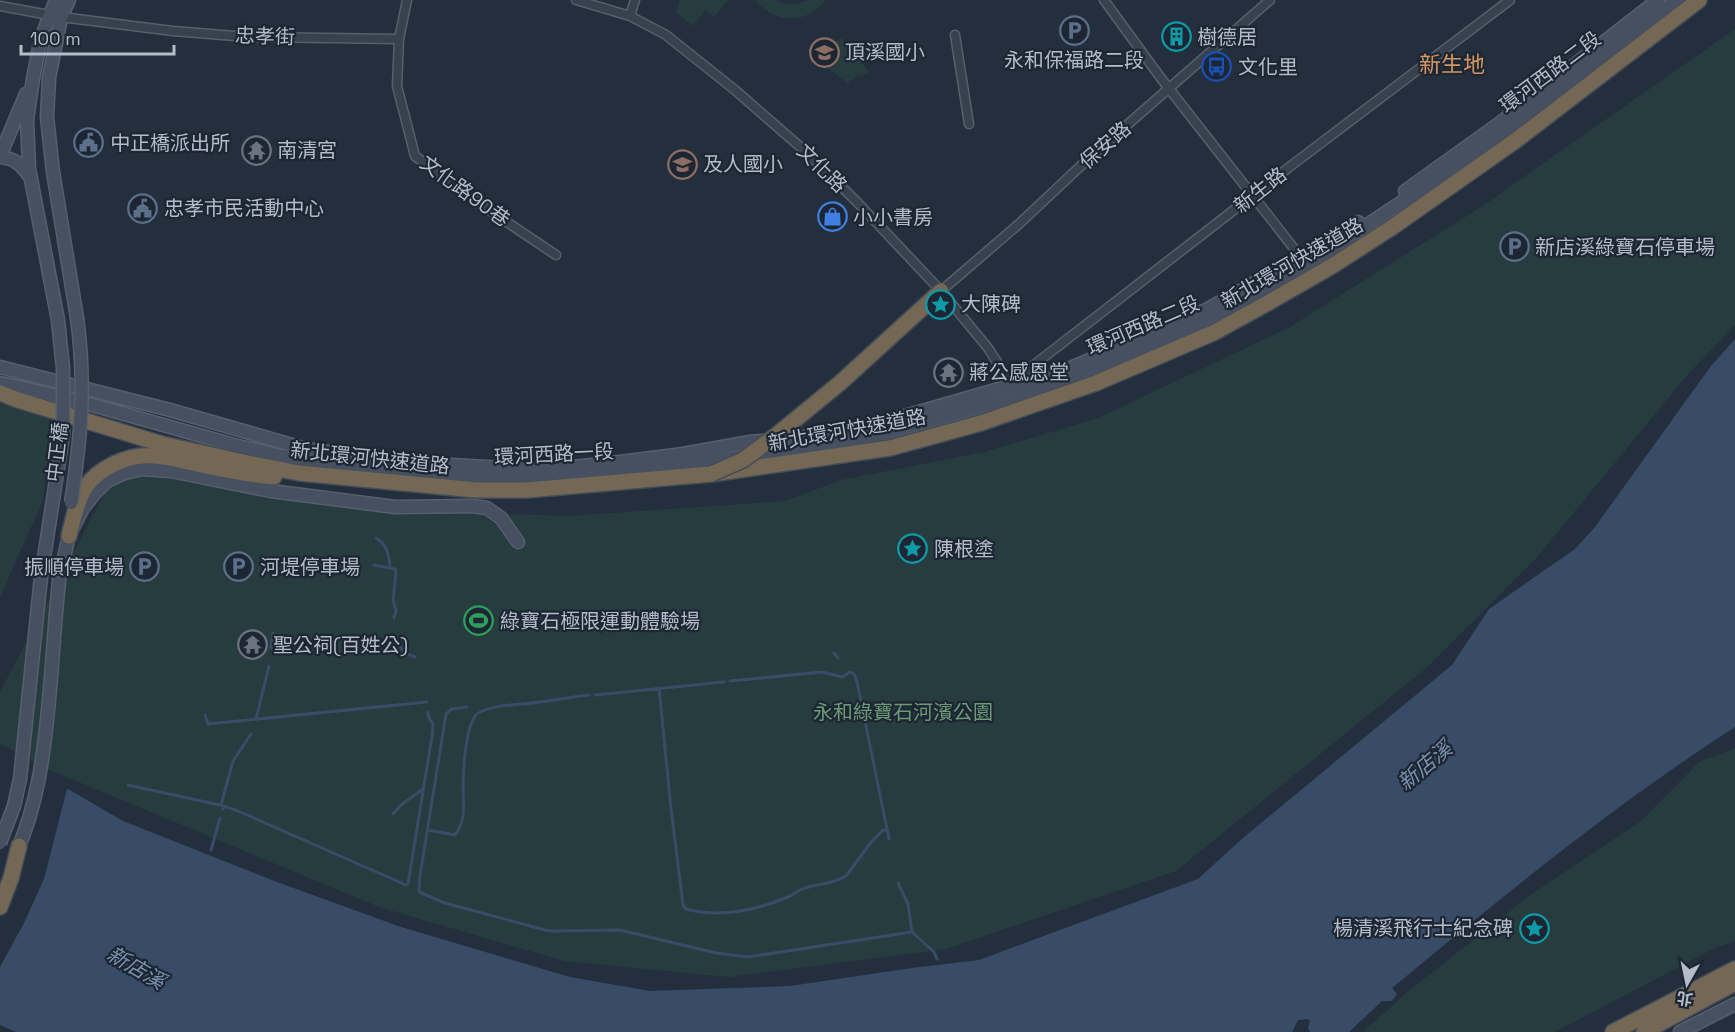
<svg xmlns="http://www.w3.org/2000/svg" width="1735" height="1032" viewBox="0 0 1735 1032" font-family="'Space Grotesk','Noto Sans TC',sans-serif">
	<rect width="100%" height="100%" fill="#242f3e"/>
	<path fill="#263c3f" d="M680,0H728L714,17L705,10L693,26L676,12Z
		M755,0H776L785,4H797L808,0H826C807,25 775,24 755,0Z
		M1735,29V325L1689,373L1537,557L1425,669L1176,871L946,949L729,977L564,961L379,907L40,766L0,743V692L100,502L125,462L424,511L569,516L785,501L841,480L984,452L1096,419L1288,328L1481,207Z
		M842,38L869,72L862,77L859,74L848,84L807,50L829,44Z
		M0,396L49,417L50,440L43,500L0,597Z
		M1735,748V941L1715,948L1555,1032H1363L1406,993L1533,893L1641,821L1699,762Z"/>
	<path fill="#394c67" d="M1735,339V727C1614,805 1503,896 1392,988L1397,994L1392,1001H1382L1349,1032H1310L1308,1028L1310,1021L1308,1019L1298,1020L1292,1032H16L0,1025V752L20,761L123,821L277,882L401,927L570,977L650,991L790,986L912,968L979,960L1198,879L1243,838L1452,665L1489,609L1575,549L1595,527L1711,366Z"/>
	<path fill="#242f3e" d="M0,749L22,759L68,785L44,879L24,923L0,967Z"/>
	<g fill="none" stroke-linecap="round" stroke-linejoin="round">
		<path stroke="#394c67" stroke-width="3" d="M376,538C387,544 389,555 390,567
			M374,565L395,569L396,573L393,600L396,611L394,618
			M400,647L407,654L415,657
			M271,648L273,633
			M834,653L838,658
			M850,672L854,674L857,682L889,839
			M730,681L822,672L842,677L850,672
			M659,688L671,809L683,905L686,909C720,918 757,910 788,897C793,895 796,892 800,890C815,883 832,885 846,876L872,841L883,830L887,831
			M595,695L724,682
			M467,707L452,709L446,714L420,876L419,891L421,893L445,903L545,930L553,931L620,930L716,953L748,957L912,932
			M205,715L208,724L427,702
			M256,719L269,666
			M128,785L224,806L223,809
			M221,805L233,761L251,734
			M224,806L238,811L406,885L408,884L432,736L433,724L429,718L428,712
			M393,814L401,805L423,789
			M428,830L455,835C465,823 464,806 463,791C463,774 465,728 476,715C487,704 524,705 539,702C556,700 572,697 589,695
			M211,850L220,818
			M898,883L908,904L912,932L934,952L937,959"/>
		<defs>
			<path id="street" d="M407,0L399,39L397,86L415,156L483,206L556,255
				M576,0L630,16L666,35L735,90L806,152L856,201L941,291L988,348L1013,387
				M1104,0L1163,81L1303,260
				M0,6L49,15
				M630,16L635,0
				M61,17L173,31L247,37L399,39
				M955,35L969,124
				M941,291L1019,224L1087,160L1270,0
				M1013,385L1021,375L1292,165L1510,0"/>
			<path id="secondary" d="M56,0L41,38L33,79L27,120L29,169L58,320
				M69,0L61,17L58,33L49,78L47,117L53,172L77,318
				M0,156L26,94
				M0,157C14,158 22,165 30,177
				M1405,191L1500,123L1658,0
				M0,367L170,410L306,449L414,463L544,470L612,463L683,454L750,442L824,435L870,426L1013,385L1059,373L1204,311L1301,257L1358,222
				M0,383L71,399L234,445L281,456L403,473L531,479L654,468L814,448L875,436L1016,397L1114,361L1181,334L1219,314L1308,264L1461,163L1677,0
				M59,579L69,536L83,508L95,493L107,481L125,473L141,469L171,471L271,491L395,507L472,506L487,508L501,518L518,542
				M16,853C38,805 44,752 49,700C53,658 55,615 60,572
				M1680,1032L1735,1004"/>
			<path id="highway" d="M0,393L18,400L162,444L248,463L299,473L476,490H527L711,474L890,448L981,423L1096,383L1213,333L1264,305L1332,266L1394,226L1515,141L1699,0
				M69,536C73,520 76,503 85,488C98,468 128,454 152,456C169,456 185,462 202,465C226,470 249,475 274,477
				M0,907L11,878L19,846
				M1613,1032L1735,969
				M1644,1032L1735,983"/>
		</defs>
		<use href="#street" stroke="#565f6c" stroke-width="11"/>
		<use href="#secondary" stroke="#565f6c" stroke-width="15"/>
		<use href="#highway" stroke="#434c59" stroke-width="18"/>
		<use href="#street" stroke="#38414e" stroke-width="8"/>
		<use href="#secondary" stroke="#465061" stroke-width="12"/>
		<use href="#highway" stroke="#746855" stroke-width="15"/>
		<defs>
			<path id="secondary-bridge" d="M71,503C81,438 86,383 77,318
				M0,843L14,806L20,779L41,577L63,435V368L58,320"/>
			<path id="highway-bridge" d="M711,474L743,460L774,437L840,383L941,291"/>
		</defs>
		<use href="#secondary-bridge" stroke="#565f6c" stroke-width="15" stroke-linecap="butt"/>
		<use href="#highway-bridge" stroke="#434c59" stroke-width="18" stroke-linecap="butt"/>
		<use href="#secondary-bridge" stroke="#465061" stroke-width="12"/>
		<use href="#highway-bridge" stroke="#746855" stroke-width="15"/>
	</g>
	<defs>
		<symbol id="parking-ring" viewBox="-11 -11 22 22"><circle r="9.5" fill="#1d2633" stroke="#5c6f8a" stroke-width="1.5"/><path d="M-3.5-5.5H1a3.5 3.5 0 0 1 0 7H-1V5.5H-3.5ZM-1-3.4V-.6H.8a1.4 1.4 0 0 0 0-2.8Z" fill="#5c6f8a"/></symbol>
		<symbol id="building-ring" viewBox="-11 -11 22 22"><circle r="9.5" fill="#1d2633" stroke="#0f9aa8" stroke-width="1.5"/><path d="M-4-6H4V6H1V3H-1V6H-4ZM-2.5-4.3h1.7v1.8h-1.7ZM.8-4.3h1.7v1.8H.8ZM-2.5-1h1.7V.8h-1.7ZM.8-1h1.7V.8H.8Z" fill="#0f9aa8"/></symbol>
		<symbol id="school-ring" viewBox="-11 -11 22 22"><circle r="9.5" fill="#1d2633" stroke="#8d6e63" stroke-width="1.5"/><path d="M0-5L7-2L0 1L-7-2ZM-4 1L0 2.5L4 1V4Q0 6-4 4Z" fill="#8d6e63"/></symbol>
		<symbol id="bus-ring" viewBox="-11 -11 22 22"><circle r="9.5" fill="#1d2633" stroke="#1a4fb4" stroke-width="1.5"/><path d="M-5-6H5V4H4V6H2V4H-2V6H-4V4H-5ZM-3.5-4V0h7V-4ZM-3.5 1.2v1.5H-2V1.2ZM2 1.2v1.5H3.5V1.2Z" fill="#1a4fb4"/></symbol>
		<symbol id="civic-ring" viewBox="-11 -11 22 22"><circle r="9.5" fill="#1d2633" stroke="#5c6f8a" stroke-width="1.5"/><path d="M-.6-6.5H3V-4.5H.6V-3L4-1V1h2V6H-6V1h2V-1L-.6-3ZM-1.2 2.5V6h2.4V2.5Z" fill="#5c6f8a"/></symbol>
		<symbol id="temple-ring" viewBox="-11 -11 22 22"><circle r="9.5" fill="#1d2633" stroke="#6b7280" stroke-width="1.5"/><path d="M0-6L5-2H3V0L6.5 2.5H4V6H1.5V3h-3V6H-4V2.5H-6.5L-3 0V-2H-5Z" fill="#6b7280"/></symbol>
		<symbol id="shop-ring" viewBox="-11 -11 22 22"><circle r="9.5" fill="#1d2633" stroke="#3f7fe0" stroke-width="1.5"/><path d="M-5-2.5h2.3a2.7 3.5 0 0 1 5.4 0H5L5.5 6h-11ZM-1.5-2.5h3a1.5 2.3 0 0 0-3 0Z" fill="#3f7fe0"/></symbol>
		<symbol id="sight-ring" viewBox="-11 -11 22 22"><circle r="9.5" fill="#1d2633" stroke="#0f9aa8" stroke-width="1.5"/><path d="M0-6L1.8-2.2L6-1.7L2.9 1.2L3.7 5.4L0 3.3L-3.7 5.4L-2.9 1.2L-6-1.7L-1.8-2.2Z" fill="#0f9aa8"/></symbol>
		<symbol id="stadium-ring" viewBox="-11 -11 22 22"><circle r="9.5" fill="#1d2633" stroke="#2e9e5b" stroke-width="1.5"/><path d="M0-5a6.5 5 0 1 0 0 10a6.5 5 0 1 0 0-10ZM-3.5-1.8h7v3.6h-7Z" fill="#2e9e5b"/></symbol>
	</defs>
	<g fill-rule="evenodd">
		<use href="#parking-ring" x="1058" y="14" width="33" height="33"/>
		<use href="#building-ring" x="1160" y="20" width="33" height="33"/>
		<use href="#school-ring" x="808" y="36" width="33" height="33"/>
		<use href="#bus-ring" x="1200" y="50" width="33" height="33"/>
		<use href="#civic-ring" x="72" y="126" width="33" height="33"/>
		<use href="#temple-ring" x="240" y="134" width="33" height="33"/>
		<use href="#school-ring" x="666" y="148" width="33" height="33"/>
		<use href="#civic-ring" x="126" y="192" width="33" height="33"/>
		<use href="#shop-ring" x="816" y="200" width="33" height="33"/>
		<use href="#parking-ring" x="1498" y="230" width="33" height="33"/>
		<use href="#sight-ring" x="924" y="288" width="33" height="33"/>
		<use href="#temple-ring" x="932" y="356" width="33" height="33"/>
		<use href="#sight-ring" x="896" y="532" width="33" height="33"/>
		<use href="#parking-ring" x="128" y="550" width="33" height="33"/>
		<use href="#parking-ring" x="222" y="550" width="33" height="33"/>
		<use href="#stadium-ring" x="462" y="604" width="33" height="33"/>
		<use href="#temple-ring" x="236" y="628" width="33" height="33"/>
		<use href="#sight-ring" x="1518" y="912" width="33" height="33"/>
	</g>
	<g text-anchor="middle" stroke-width="4.5" stroke-linejoin="round" paint-order="stroke">
		<g font-size="20" fill="#b4bcc9" stroke="#1d2633">
			<text transform="translate(265 36) rotate(2)" y="7">忠孝街</text>
			<text transform="translate(1550 72) rotate(-37)" y="7">環河西路二段</text>
			<text transform="translate(1105 145) rotate(-41)" y="7">保安路</text>
			<text transform="translate(822 168) rotate(44)" y="7">文化路</text>
			<text transform="translate(1260 190) rotate(-38)" y="7">新生路</text>
			<text transform="translate(465 191) rotate(36)" y="7">文化路90巷</text>
			<text transform="translate(1292 263) rotate(-30)" y="7">新北環河快速道路</text>
			<text transform="translate(1143 325) rotate(-23)" y="7">環河西路二段</text>
			<text transform="translate(847 430) rotate(-10)" y="7">新北環河快速道路</text>
			<text transform="translate(57 452) rotate(-83)" y="7">中正橋</text>
			<text transform="translate(554 454) rotate(-3)" y="7">環河西路一段</text>
			<text transform="translate(370 458) rotate(6)" y="7">新北環河快速道路</text>
		</g>
		<g font-size="20" fill="#b4bcc9" stroke="#1d2633" text-anchor="start">
			<text x="1197" y="44">樹德居</text>
			<text x="845" y="59">頂溪國小</text>
			<text x="1074" y="67" text-anchor="middle">永和保福路二段</text>
			<text x="1238" y="74">文化里</text>
			<text x="110" y="150">中正橋派出所</text>
			<text x="277" y="157">南清宮</text>
			<text x="703" y="171">及人國小</text>
			<text x="164" y="215">忠孝市民活動中心</text>
			<text x="853" y="224">小小書房</text>
			<text x="1535" y="254">新店溪綠寶石停車場</text>
			<text x="961" y="311">大陳碑</text>
			<text x="969" y="379">蔣公感恩堂</text>
			<text x="934" y="556">陳根塗</text>
			<text x="124" y="574" text-anchor="end">振順停車場</text>
			<text x="260" y="574">河堤停車場</text>
			<text x="500" y="628">綠寶石極限運動體驗場</text>
			<text x="273" y="652">聖公祠(百姓公)</text>
			<text x="1513" y="935" text-anchor="end">楊清溪飛行士紀念碑</text>
		</g>
		<g font-size="20" fill="#6b9a76" stroke="#1d2633">
			<text x="903" y="719">永和綠寶石河濱公園</text>
		</g>
		<g font-size="21" font-style="italic" fill="#7c92b1" stroke="#1d2633">
			<text transform="translate(1425 766) rotate(-40)" y="7">新店溪</text>
			<text transform="translate(136 968) rotate(30)" y="7">新店溪</text>
		</g>
		<g font-size="22" fill="#d59563" stroke="#1d2633">
			<text x="1452" y="72">新生地</text>
		</g>
	</g>
	<g transform="translate(1687 984) rotate(189)" stroke="#1d2633" stroke-width="4.5" paint-order="stroke">
	<path d="M0-4.5L10 22L0 15L-10 22Z" fill="#b4bcc9"/>
	<text y="-9" font-size="16" font-weight="bold" text-anchor="middle" fill="#b4bcc9">北</text>
	</g>
	<path d="M21 45v9h153v-9" fill="none" stroke="#b4bcc9" stroke-width="3"/>
	<text x="30" y="45" font-size="18" fill="#b4bcc9" stroke="#1d2633" stroke-width="4.5" paint-order="stroke">100 m</text>
</svg>
